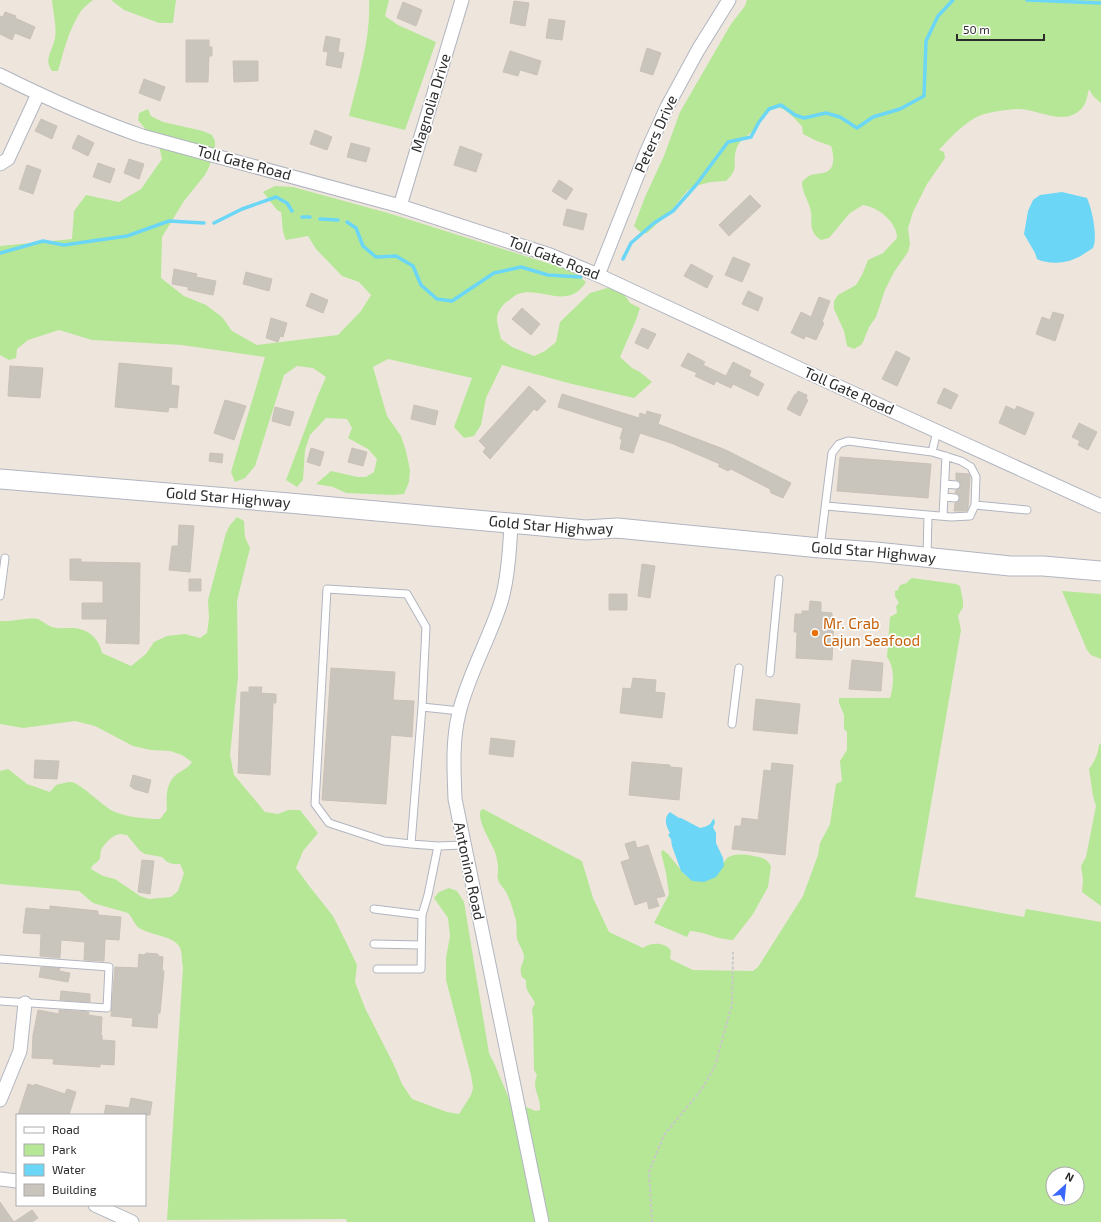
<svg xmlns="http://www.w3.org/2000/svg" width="1101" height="1222" viewBox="0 0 1101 1222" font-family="'Exo 2',sans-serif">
	<rect width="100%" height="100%" fill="#eee6dd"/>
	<path fill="#b6e797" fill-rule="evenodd" d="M52,0H93C89,3 84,7 81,11C69,29 64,50 58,71H52C43,60 53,50 55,38C57,27 53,12 52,0Z
		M111,0H176L173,23H159L124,10Z
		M369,0H389L385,16L398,25L436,42L405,130L349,116C358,78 371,39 369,0Z
		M747,0H1101V103L1093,96L1089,89C1087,97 1086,106 1079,111C1063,125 1038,110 1020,109C1010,109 990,112 981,115C964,122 950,138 939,150L944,152L945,158L927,184L913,212L908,228L910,244L908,252L894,272L885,290L876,317L869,327L863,342L861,345L854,349L847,346L844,331L834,309V301L838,295L856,285L862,275L868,260L883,253L897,238C897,222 878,207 863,205L850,213L829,238L821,240C817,237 814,235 813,231C810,225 812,218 811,212C809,201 802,193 802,182C811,173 812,175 823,173C836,171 834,155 831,146L817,141L803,134L802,126C796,121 787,108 778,108C767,108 761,121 756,128C749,136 739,139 736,150C732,165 740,168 726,181L711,182L695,186L688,190L669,213L647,233C641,234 638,230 634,226L645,197L664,156L680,112L731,24L745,6Z
		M148,109L151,116L163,122L203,131L212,135L215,141V149L209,167L205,175L184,201L162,237L161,278L184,296L206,305L222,317L232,331L257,345L338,335L361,311L371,295L359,282L342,276L316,249L308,236L286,240C281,229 283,223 281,212L277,210L263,192L275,186L293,187L388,213L573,271L586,282C568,311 541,286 518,294C515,295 511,299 508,301C503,304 497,312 497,318C497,325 500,333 501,339L512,347L534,356L545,351L556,342L560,322L590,293L611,287L624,294L630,303L640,308L636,320L620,357L632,368L640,372L652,382L634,398L572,384L502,365L486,398L481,425L474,436L464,438L454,427L472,378L388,359L373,367L387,416L401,436L406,451L410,470L409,482L404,494L393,495L346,493L333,487L316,484L331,471L358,477H366L374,472L377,459L368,449L348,438L352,428L347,419L326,418L310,435L305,450L303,480L297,487L286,480L318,395L326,377L313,368L297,366L284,375L255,466L245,478L235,482L231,472L265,357L182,345L92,340L59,330L28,340L17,349L16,358L9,360L0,355V246L72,239L74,211L86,195L119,202L141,189L162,159L159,146L138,120L139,113Z
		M237,517L244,521L245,537L250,548L237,601L238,677L230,755L234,775L265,812L278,814L288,810H300L318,833L303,851L296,868L310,887L333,916L348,946L357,965L355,982L365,1008L394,1065L402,1084L412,1099L447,1112L459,1114L471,1095L473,1088L471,1075L446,980V958L450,936L448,918L434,898L439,892L449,888L457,891L464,902L489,1053C497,1068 503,1085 510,1101L536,1111L540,1110C541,1096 531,1089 537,1075L534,1070L533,1017C532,1012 531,1008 535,1004C532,994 525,994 526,980L522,977C518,965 524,965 524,956C523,950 519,945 517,939C516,933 517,926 516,920C513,911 511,901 506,892C503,887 499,884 498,879C497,875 498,874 498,870C498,864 497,858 495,852C491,842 476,819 481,810L483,809L582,861L593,898L609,932L641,947L643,948C651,942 666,942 671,951L670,959L693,970L753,971L758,967L803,896L818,855L820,843L830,824L836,784L842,781L840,761L847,750V732L844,729V715L839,703V698H890C894,685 895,668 887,657L890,617L897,613L896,606L899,603L895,596V591L898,590L900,585L907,583L908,581L912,578L956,584L960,586L963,601V607L958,616L961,630L915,897L1024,917L1026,909L1101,922V1222H347L346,1219L167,1220L183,967C181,960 183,952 179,946C173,936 150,935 139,928C135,925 132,917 128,913L93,903L79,891L0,884V771L8,769L27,784L50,792L56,785C61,784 66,782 71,782C79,782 102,805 111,810C123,817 147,819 160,819L167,810C166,797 166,782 177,774C183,770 188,768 192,762L182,755L170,751L151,750L133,746L95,726L75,721L23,728L0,724V621C12,622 28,617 38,619C42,621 47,625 52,627C61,630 73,626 83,630C93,633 100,643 102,653L131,666L146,654L154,642L167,636L185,634L200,638L207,633L209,618L208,600L226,533L230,525ZM120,834L127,835L140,851L145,854L162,857L167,862L173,864H180L184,873L178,891L171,897L149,899L140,896L115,879L103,876L91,869C92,864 96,864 99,860C101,857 100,853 101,850C105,843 112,835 120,834ZM1053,1174H1077V1198H1053Z
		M1062,591L1101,594V659L1091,655L1087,650Z
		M1101,743V906L1082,892L1083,879L1081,866L1086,857L1096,806L1093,796L1089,769C1095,761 1098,754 1099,745Z
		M663,850L668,854L685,875L708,879C731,869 714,849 754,856C763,858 766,858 771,866L768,887L753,914L733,940C718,940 703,931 690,931L687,937L654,923L669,894L666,873L661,852Z"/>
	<path fill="#6bd6f5" d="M1062,192L1087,198C1092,209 1098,237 1093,248C1087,252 1080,257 1074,259C1063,264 1047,264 1037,259L1035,253L1024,234L1028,211L1033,200L1040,195Z
		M670,812L679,818H681L700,828C706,827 711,825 713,819H714L715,823L713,827L716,833V843L723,858L724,866L716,877L704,882L692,881L681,871L672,846L671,839L668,835L670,833C666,826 663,818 670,812Z"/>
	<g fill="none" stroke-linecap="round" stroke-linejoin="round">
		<path stroke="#6bd6f5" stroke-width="3.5" d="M1027,0L1101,3
			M302,217H310
			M320,219L338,220
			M347,222L356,228L363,246L376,257L396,256L413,266L421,285L437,299L452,301L494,273L521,267L548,275L581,277
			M214,223L242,209L276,197L287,203L292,211
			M0,253L43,241L64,245L127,236L169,221L204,223
			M623,259L631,243L654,223L673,211L696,185L728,142L751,137L759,122L769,109L781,105L795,115L804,118L826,113L840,117L857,128L873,117L900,109L924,96L926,41L938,16L953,0"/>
	</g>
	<path fill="#c9c4bc" stroke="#cac2b7" d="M514,1L529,3L525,26L510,23Z
		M403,2L422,10L416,26L397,18Z
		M5,12L16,16L15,18L35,27L30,39L15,33L12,40L0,34V16L3,17Z
		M549,19L565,21L562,40L546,38Z
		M326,36L340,39L338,52L344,53L341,68L326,65L328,52L323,51Z
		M186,40H209V47H212V56H209L208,82H186Z
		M647,48L661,53L653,75L640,71Z
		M510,51L541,61L537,75L520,70L518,76L503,72Z
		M233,61H258V81L234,82Z
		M144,79L165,87L160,101L139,93Z
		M41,119L57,126L52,139L35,131Z
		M315,130L332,137L327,150L310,144Z
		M78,135L94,143L88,156L72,148Z
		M351,143L370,148L366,162L347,157Z
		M460,146L482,154L476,172L454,165Z
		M129,159L144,164L139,179L124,173Z
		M98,163L115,169L110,183L93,177Z
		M27,165L41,170L33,194L19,189Z
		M559,180L573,189L566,200L552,191Z
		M750,195L761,206L729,236L719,225Z
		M567,209L587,214L583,230L563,225Z
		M733,257L750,264L742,282L725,275Z
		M691,264L713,276L707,288L684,276Z
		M174,269L197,274L196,277L216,281L213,295L188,290V287L172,284Z
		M246,272L272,279L269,291L243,284Z
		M748,291L763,298L758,311L742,304Z
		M311,293L328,300L323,313L306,306Z
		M819,297L830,301L822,322L824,323L816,340L806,336L804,339L791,333L801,312L811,317Z
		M522,308L540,324L531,335L512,319Z
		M1053,312L1064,315L1055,341L1036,334L1042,317L1050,320Z
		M271,318L287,323L283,337L280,336L278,342L266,338Z
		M642,328L656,334L648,349L635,343Z
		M896,351L910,358L897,386L882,379Z
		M688,353L705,362L703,365L726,376L733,362L751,371L749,376L764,384L758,396L733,384L731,388L716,381L714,385L695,376L697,373L681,366Z
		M119,363L172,368L171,385L179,386L177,408L169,407L168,412L115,407Z
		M10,366L43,368L40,398L8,396Z
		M529,386L546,401L537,411L534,409L490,459L483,452L486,448L479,441Z
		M944,388L958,395L951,409L937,403Z
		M798,391L807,395L806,399L808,400L800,416L787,409L795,394L796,395Z
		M562,394L639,418L640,413L646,415L647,411L661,415L658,424L726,450L791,483L783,498L771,493L770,489L731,469L728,471L718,466L720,464L671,443L640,433L633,453L620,449L622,439H620L623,428L558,407Z
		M225,400L246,406L234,440L214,433Z
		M414,405L438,411L435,425L411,419Z
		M1006,406L1015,410L1017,406L1034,413L1025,435L999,423Z
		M275,407L294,412L290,426L272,421Z
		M1079,423L1097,432L1088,450L1078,445L1080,441L1072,437Z
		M311,448L324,452L320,466L307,462Z
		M352,448L367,452L363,466L348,462Z
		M210,453L223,454L222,463L209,461Z
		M840,457L931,464L928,498L837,491Z
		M956,473L969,474L970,476L968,508L967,511H954L955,503L959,501L960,498L958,494L955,493L956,490L960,488L961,485L959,481L956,480Z
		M179,525L194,526L190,572L169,570L172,546H178Z
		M70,559H81V562L140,563L139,644L106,643L107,619H82V603H103V581L70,580Z
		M642,564L655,566L650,598L638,596Z
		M189,579H201V591H189Z
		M609,594H627V610H609Z
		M810,601L821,602V612L832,613V617H834L832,660L796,658L797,632H794L795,614H802V611H809Z
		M852,660L883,663L881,691L849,689Z
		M331,668L395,672L393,700L414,701L412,737L391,735L386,804L322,800Z
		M633,678L656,680L655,692L665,693L662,718L620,713L623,688L631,689Z
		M249,687H262L261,693L276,694V703H273L270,775L238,773L241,692H249Z
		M756,699L800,704L797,734L753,730Z
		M491,738L515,741L513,757L489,754Z
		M35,760L59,761L57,779L34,778Z
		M632,762L670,765V767L682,768L679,800L629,795Z
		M772,763L793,765L785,855L732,849L735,826H741L742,818L758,820L764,770L771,771Z
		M133,775L151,780L148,793L134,789L130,786Z
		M635,841L637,848L648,845L665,896L656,898L659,906L649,909L647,901L635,905L621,862L630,859L625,844Z
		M142,860L154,861L150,894L138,892Z
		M50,906L98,911V915L121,917L119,940L105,939L104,961L84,960L85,942L61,940L60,958L40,956L41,934L23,933L26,908L50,910Z
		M146,953L158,954V956L163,957L162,970L164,971L160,1013H158L157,1028L132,1026L133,1018L111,1016L115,967L138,968L139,954L144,955Z
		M41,967L60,968L59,971L70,973L68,982L39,977Z
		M61,991L90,994V1002L60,1000Z
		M38,1010L59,1014V1010L89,1012L88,1015L102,1017L101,1035H102V1040L115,1041L114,1065L100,1064V1067L53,1064L54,1059L32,1058L33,1035Z
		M28,1084L34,1086L35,1084L65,1094L67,1089L76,1092L69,1115H18Z
		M131,1098L152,1102L150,1115H104L106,1105L129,1108Z
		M0,1202L14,1222H0Z
		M32,1210L38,1218L32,1222H14Z"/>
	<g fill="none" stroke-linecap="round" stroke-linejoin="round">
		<defs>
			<path id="lane" d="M945,484L956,485
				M944,497L955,498
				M975,505L1027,510
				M826,506L951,517L970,516L975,505L976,477L971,467L961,461L932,452L937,431
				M943,516L946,456
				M820,548L829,476L832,453L839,444L848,441L932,452
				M927,557L928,515
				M0,596L5,558
				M770,673L779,579
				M460,711L422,707L411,844L438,846L464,845
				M732,724L739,668
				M411,844L384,841L329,823L315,804L327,589L407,594L426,627L422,707
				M374,909L422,915
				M374,944L421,945
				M0,959L109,967L107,1008L0,1001
				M377,969H421L422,915L428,895L438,846"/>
			<path id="street" d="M0,75C46,98 93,119 142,136L400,206L550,255L598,275L811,374L1101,506
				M0,164L8,159L38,94
				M400,206L462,0
				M598,275L647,151L667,107L698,50L729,0
				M511,523C510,547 508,579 501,602C489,640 468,675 459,713C452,741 454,771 455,799L542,1222
				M0,1100L20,1051L25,1003
				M0,1179L17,1181
				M95,1205L132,1222"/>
			<g id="secondary">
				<path id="s1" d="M0,479L289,503L586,530L617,528L820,548L876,552L1010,566H1043L1101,571"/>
			</g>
		</defs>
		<use href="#lane" stroke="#b1b5c0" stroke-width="9"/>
		<use href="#street" stroke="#b1b5c0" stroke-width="15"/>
		<use href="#secondary" stroke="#b1b5c0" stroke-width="21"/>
		<path stroke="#c8c8c8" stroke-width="2" stroke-dasharray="3 2" stroke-linecap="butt" d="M652,1222L649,1172L664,1135L702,1089L715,1066L732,1004L733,952"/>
		<use href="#lane" stroke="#fff" stroke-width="7"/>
		<use href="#street" stroke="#fff" stroke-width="13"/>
		<use href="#secondary" stroke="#fff" stroke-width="19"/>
	</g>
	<circle fill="#e8710a" stroke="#fff" stroke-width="1.5" cx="815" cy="633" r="4"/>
	<g text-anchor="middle" stroke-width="3.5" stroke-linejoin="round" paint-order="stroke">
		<g font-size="15" fill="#2c2c2c" stroke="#fff">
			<text transform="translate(431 103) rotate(-73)" y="5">Magnolia Drive</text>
			<text transform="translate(656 134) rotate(-66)" y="5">Peters Drive</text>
			<text transform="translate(244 163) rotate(15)" y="5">Toll Gate Road</text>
			<text transform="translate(554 258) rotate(21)" y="5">Toll Gate Road</text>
			<text transform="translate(849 391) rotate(24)" y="5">Toll Gate Road</text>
			<text dy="5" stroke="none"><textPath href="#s1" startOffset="229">Gold Star Highway</textPath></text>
			<text dy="5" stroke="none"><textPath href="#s1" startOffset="553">Gold Star Highway</textPath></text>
			<text dy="5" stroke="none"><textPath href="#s1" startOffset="877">Gold Star Highway</textPath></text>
			<text transform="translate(469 871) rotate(78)" y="5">Antonino Road</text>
		</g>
		<g font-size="15" fill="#c56008" stroke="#fff" text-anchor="start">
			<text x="823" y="629">Mr. Crab<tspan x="823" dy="17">Cajun Seafood</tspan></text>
		</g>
	</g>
	<rect x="16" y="1114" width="130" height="92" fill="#ffffff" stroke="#ababab"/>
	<rect x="24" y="1127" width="20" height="6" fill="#ffffff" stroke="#ababab"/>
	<text x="52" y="1134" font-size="12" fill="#2c2c2c">Road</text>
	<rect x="24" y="1144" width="20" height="12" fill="#b6e797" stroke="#ababab"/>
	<text x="52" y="1154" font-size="12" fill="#2c2c2c">Park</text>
	<rect x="24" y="1164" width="20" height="12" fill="#6bd6f5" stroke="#ababab"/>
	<text x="52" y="1174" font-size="12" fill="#2c2c2c">Water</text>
	<rect x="24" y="1184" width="20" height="12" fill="#c9c4bc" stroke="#ababab"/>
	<text x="52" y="1194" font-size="12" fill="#2c2c2c">Building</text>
	<g transform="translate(1065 1186) rotate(27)"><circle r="19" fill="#ffffff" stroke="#ababab"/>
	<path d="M0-3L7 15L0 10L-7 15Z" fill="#3a67ff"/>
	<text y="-6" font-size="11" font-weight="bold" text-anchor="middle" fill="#2c2c2c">N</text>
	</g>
	<path d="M957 34v6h87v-6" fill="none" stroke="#2c2c2c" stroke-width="2"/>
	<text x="963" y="34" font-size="12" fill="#2c2c2c" stroke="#ffffff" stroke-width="3" paint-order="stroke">50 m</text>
</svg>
